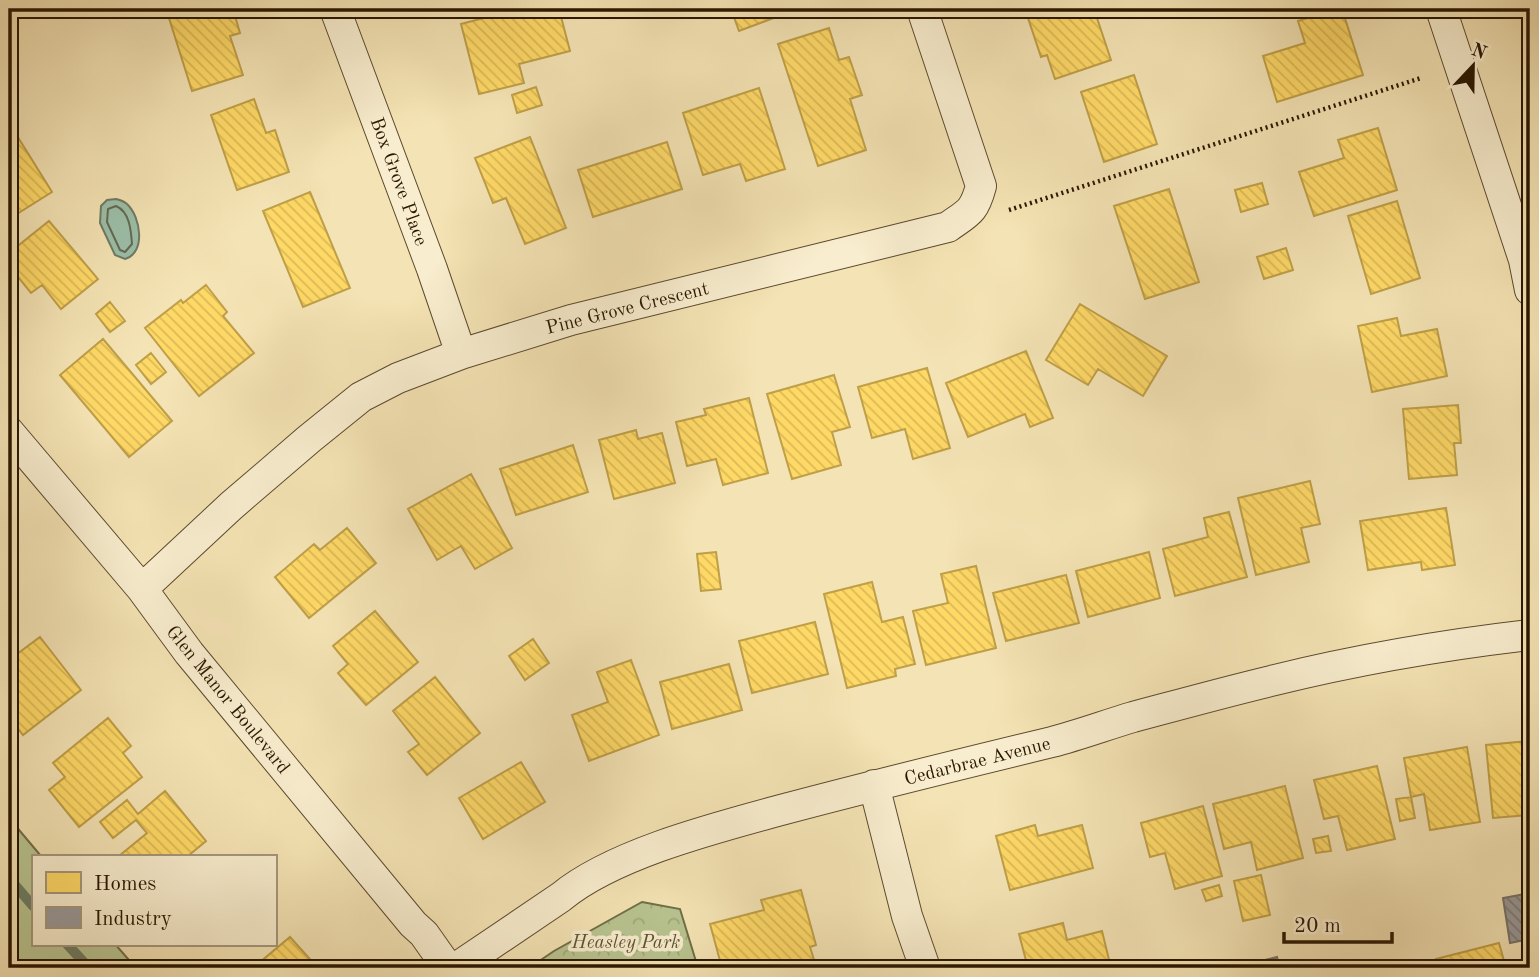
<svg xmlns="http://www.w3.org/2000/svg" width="1539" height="977" viewBox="0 0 1539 977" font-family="'Old Standard TT',serif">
	<defs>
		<pattern id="forest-crowns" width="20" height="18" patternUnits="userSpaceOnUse" patternTransform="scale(1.75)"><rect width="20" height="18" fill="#b8c490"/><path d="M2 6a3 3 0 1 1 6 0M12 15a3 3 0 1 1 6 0" fill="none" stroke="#9ea87a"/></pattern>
		<pattern id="homes-back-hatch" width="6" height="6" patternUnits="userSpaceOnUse" patternTransform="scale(1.75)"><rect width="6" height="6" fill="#ffd966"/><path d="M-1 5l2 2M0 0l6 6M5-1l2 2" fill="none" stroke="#dbba57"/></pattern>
		<pattern id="industry-back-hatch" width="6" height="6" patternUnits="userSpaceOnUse" patternTransform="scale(1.75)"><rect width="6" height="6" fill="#999"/><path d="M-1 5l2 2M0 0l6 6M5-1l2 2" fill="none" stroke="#7d7c7a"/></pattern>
	</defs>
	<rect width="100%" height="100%" fill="#f4e3b4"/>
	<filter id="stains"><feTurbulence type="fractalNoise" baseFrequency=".00286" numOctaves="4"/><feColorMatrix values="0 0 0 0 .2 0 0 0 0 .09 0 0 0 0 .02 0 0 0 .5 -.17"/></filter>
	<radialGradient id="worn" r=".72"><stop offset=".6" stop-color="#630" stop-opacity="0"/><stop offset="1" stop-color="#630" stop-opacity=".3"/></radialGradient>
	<path fill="#b8c490" stroke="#706e48" stroke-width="2" d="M9,818L41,856H33V944H115L136,968H9Z"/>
	<path fill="url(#forest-crowns)" stroke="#706e48" stroke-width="2" d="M642,902L680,909L698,968H529L554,951Z"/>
	<path fill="#9cbfa9" stroke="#6e7c65" stroke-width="2" d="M116,199C120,200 124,201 127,204C141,217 146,253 125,259L115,255L100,223L101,206L107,200Z"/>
	<path fill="url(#homes-back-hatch)" stroke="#bf9f47" stroke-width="2" d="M189,9H233L240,33L230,36L243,75L192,91L168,15Z
		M518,9H559L570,51L519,64L524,83L479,94L461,24Z
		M731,9H795V10L739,31Z
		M1025,9H1094L1111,60L1055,79L1047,55L1041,57Z
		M1337,9H1342L1363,75L1277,102L1263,56L1305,43L1298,21Z
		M829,28L839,60L849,57L862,95L850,99L866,150L818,166L778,44Z
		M1134,75L1157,144L1104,162L1081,92Z
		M536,87L542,105L517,113L512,95Z
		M759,88L785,169L746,181L740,164L703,175L683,113Z
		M254,99L266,133L275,130L289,172L237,190L211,115Z
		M11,126L52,192L9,219V127Z
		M1378,128L1397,190L1314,216L1299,172L1344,158L1338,140Z
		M530,137L566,228L525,244L506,198L493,203L475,158Z
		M667,142L682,189L593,217L578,170Z
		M1262,183L1268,204L1241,212L1235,190Z
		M1169,189L1199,282L1145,299L1114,206Z
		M310,192L350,288L303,307L263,211Z
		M1397,201L1420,278L1371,294L1348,216Z
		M49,221L98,279L61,309L42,285L31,293L9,266V253Z
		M1286,248L1293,270L1264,279L1257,257Z
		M206,285L227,312L223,316L254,353L199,396L145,328L181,300L183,303Z
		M110,302L125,321L110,332L96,314Z
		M1080,304L1167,356L1143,396L1098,369L1088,385L1046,360Z
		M1397,318L1401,336L1437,329L1447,376L1372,392L1358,326Z
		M103,339L172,421L129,457L60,375Z
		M1026,351L1053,418L1030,427L1025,414L968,437L946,383Z
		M151,353L166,372L151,384L136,365Z
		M927,368L950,448L913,459L905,429L872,438L858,387Z
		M834,375L850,427L832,432L841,465L792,479L767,394Z
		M749,398L768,473L723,485L716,459L687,466L676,422L706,415L704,409Z
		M1458,405L1461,443H1454L1457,475L1409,479L1403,409Z
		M636,430L638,439L662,433L675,483L614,499L599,440Z
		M573,445L588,492L516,515L500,469Z
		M471,474L512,548L475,569L461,546L437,560L408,509Z
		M1310,481L1320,524L1301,528L1309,562L1256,575L1238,498Z
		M1446,508L1455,565L1422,570L1421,562L1368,570L1360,521Z
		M1229,512L1247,577L1175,596L1163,549L1208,537L1204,518Z
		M347,528L376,563L309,618L275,577L314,544L320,550Z
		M716,552L721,589L701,591L697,554Z
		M1149,552L1160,598L1088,617L1076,571Z
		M976,566L996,648L926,665L913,611L948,603L941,574Z
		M1066,575L1079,623L1006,641L993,593Z
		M872,582L882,622L903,617L915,664L895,669L896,676L847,688L824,594Z
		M375,611L418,662L366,705L338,673L348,664L333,646Z
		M815,622L828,674L752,693L739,641Z
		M40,637L81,690L23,735L9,717V660Z
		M533,639L549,663L525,680L509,656Z
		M631,660L659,735L589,761L572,715L608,702L597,672Z
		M729,664L742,710L672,729L660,682Z
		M435,677L480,733L427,775L408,752L419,744L393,711Z
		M108,718L131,746L123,753L142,777L79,827L49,790L65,777L53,763Z
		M1530,741V815L1493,818L1486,745Z
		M1467,747L1480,822L1430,830L1424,794L1411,797L1404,758Z
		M521,762L545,802L483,839L459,798Z
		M1377,766L1395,839L1347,850L1338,816L1324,819L1314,780Z
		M1285,786L1303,858L1257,870L1251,842L1224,849L1213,804Z
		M165,791L206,841L188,856H119L147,833L136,820L113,838L100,822L127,800L138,814Z
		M1411,797L1415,818L1400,821L1396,799Z
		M1203,806L1222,876L1175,889L1165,853L1150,857L1141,823Z
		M1035,825L1038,836L1082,825L1093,868L1010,890L996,836Z
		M1328,836L1331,851L1316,853L1313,839Z
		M1261,875L1270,915L1243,921L1234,881Z
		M1219,885L1222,896L1206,901L1202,890Z
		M801,890L816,945L810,947L815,963L795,968H760L758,961L731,968H722L710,924L764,910L761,900Z
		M1063,923L1067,940L1102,931L1111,968H1028L1019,934Z
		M290,937L318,968H253Z
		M1499,943L1506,968H1439L1436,959Z"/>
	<path fill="url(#industry-back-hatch)" stroke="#77726b" stroke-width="2" d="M1530,893V939L1510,943L1503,898Z
		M1277,957L1280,968H1248V964Z"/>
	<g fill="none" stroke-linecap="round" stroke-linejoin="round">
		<path stroke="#626b54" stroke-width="2" d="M116,206C130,212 131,231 132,244L125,252L120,250L107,222L108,209Z"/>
		<path stroke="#6e7c65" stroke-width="10" d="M9,878L33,906
			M67,944L89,968"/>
		<defs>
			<path id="minor" d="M335,9L432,269L461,354
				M1441,9L1524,260L1530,290
				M9,432L142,589L189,653L413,924L424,934L448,968
				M142,589L231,506L309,439L361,397L398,378L461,354L571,320L948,227C969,212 974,212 981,186L922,9
				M874,785L907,916L925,968
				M456,968L561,897C613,854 715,828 781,810C871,786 961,764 1052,742C1079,735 1106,725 1133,717C1178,705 1225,692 1271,681C1356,660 1443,645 1530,635"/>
		</defs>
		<use href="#minor" stroke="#5c4a2d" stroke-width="32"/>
		<path stroke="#291700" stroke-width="4.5" stroke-dasharray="2 3.5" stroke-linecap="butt" d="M1009,210L1421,78
			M9,948L25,968"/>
		<use href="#minor" stroke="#f8edce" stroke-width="30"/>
	</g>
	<g text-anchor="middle" stroke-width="7" stroke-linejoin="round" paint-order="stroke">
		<g font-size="19" fill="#291700" stroke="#f8edce">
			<text transform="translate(400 181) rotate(70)" y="7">Box Grove Place</text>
			<text transform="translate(627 307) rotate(-14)" y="7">Pine Grove Crescent</text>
			<text transform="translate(229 699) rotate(51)" y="7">Glen Manor Boulevard</text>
			<text transform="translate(977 760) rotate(-14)" y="7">Cedarbrae Avenue</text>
		</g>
		<g font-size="19" font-style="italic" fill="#5b5432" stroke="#f8edce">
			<text x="626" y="948">Heasley Park</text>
		</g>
	</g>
	<rect width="1539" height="977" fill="none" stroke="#f4e3b4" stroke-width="35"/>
	<rect x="10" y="10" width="1518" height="956" fill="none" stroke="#291700" stroke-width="3.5"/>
	<rect x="18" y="18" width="1504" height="942" fill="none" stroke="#291700" stroke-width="2"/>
	<rect x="32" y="855" width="245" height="91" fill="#f8edce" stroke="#a5977c" stroke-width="2"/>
	<rect x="46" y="872" width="35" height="21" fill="#ffd966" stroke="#a5977c" stroke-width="2"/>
	<text x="94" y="890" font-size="21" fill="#291700">Homes</text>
	<rect x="46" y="907" width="35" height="21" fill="#999999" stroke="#a5977c" stroke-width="2"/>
	<text x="94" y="925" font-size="21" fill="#291700">Industry</text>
	<g transform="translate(1473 66) rotate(22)" stroke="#f8edce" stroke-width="5" paint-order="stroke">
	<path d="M0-5L12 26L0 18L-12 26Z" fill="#291700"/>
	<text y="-10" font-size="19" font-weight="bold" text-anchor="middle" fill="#291700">N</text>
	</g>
	<path d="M1284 932v10h108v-10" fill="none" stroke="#291700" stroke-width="3.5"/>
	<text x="1294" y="932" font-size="21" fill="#291700" stroke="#f8edce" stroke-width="5" paint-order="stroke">20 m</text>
	<rect width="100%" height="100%" filter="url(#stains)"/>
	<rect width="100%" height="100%" fill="url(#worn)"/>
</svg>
